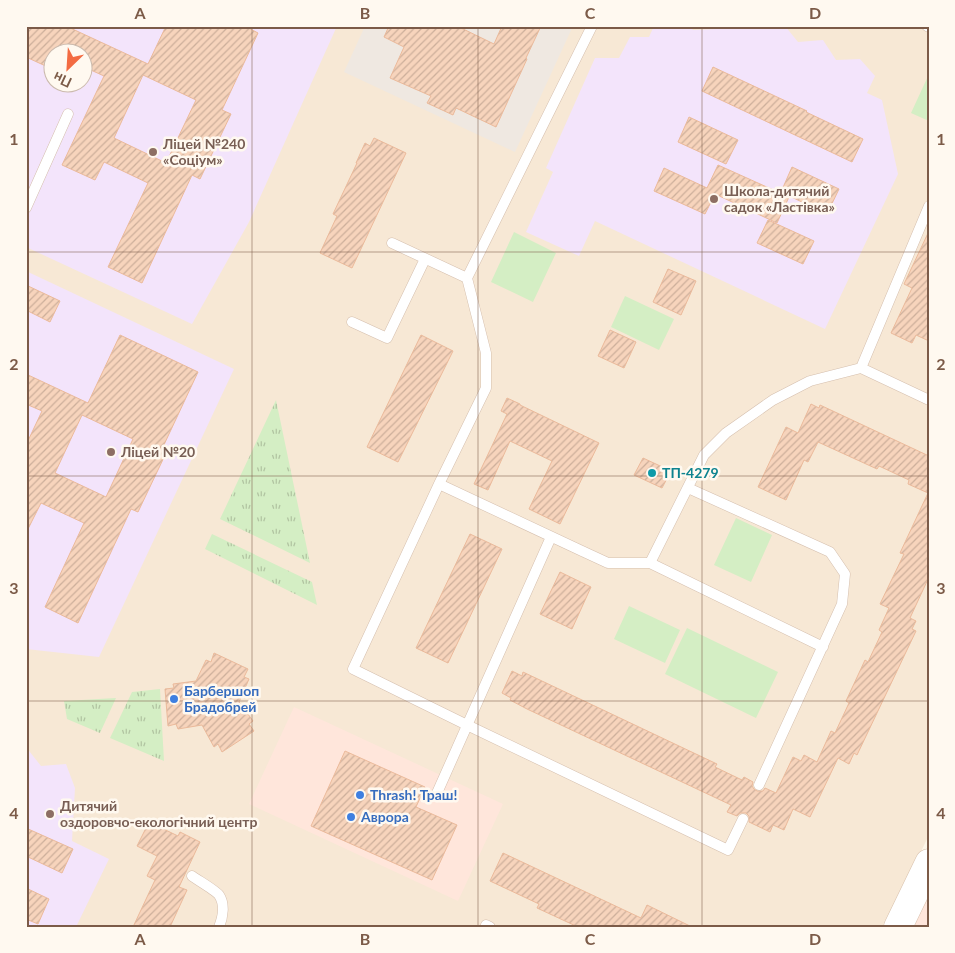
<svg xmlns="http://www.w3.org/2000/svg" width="955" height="953" viewBox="0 0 955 953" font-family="Lato,sans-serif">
	<defs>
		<pattern id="grass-tufts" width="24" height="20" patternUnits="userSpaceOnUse" patternTransform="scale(1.25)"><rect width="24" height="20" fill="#d4eec4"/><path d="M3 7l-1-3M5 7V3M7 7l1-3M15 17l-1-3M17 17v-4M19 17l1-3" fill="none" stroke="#b1c4a1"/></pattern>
		<pattern id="building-hatch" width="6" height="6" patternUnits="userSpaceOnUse" patternTransform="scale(1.25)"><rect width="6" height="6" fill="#f7d4bc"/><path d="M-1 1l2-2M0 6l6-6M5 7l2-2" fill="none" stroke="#cdaf9b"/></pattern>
	</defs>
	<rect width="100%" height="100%" fill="#fef6e8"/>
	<path fill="#f7e8d5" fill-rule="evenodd" d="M26,26H929V835L884,927H26ZM52,52H82V82H52Z"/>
	<path fill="#ffe6db" d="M294,707L503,804L458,901L249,804Z
		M929,880V927H906Z"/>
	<path fill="#efe8e1" d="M365,26H573L515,152L344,72Z"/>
	<path fill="#f3e4fb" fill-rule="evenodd" d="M26,26H337L249,222L192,324L26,247ZM52,52H82V82H52Z
		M654,26H690L693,30L716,29L718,26H764L765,28L785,26L798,42L823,40L836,60L860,59L875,76L867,93L882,100L898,174L825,329L595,221L579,256L526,232L553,172L546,168L595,58H619L630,37H649Z
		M26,271L234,369L99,657L26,649Z
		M26,747L41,766L66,764L75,788L72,841L109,859L76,927H26Z"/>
	<path fill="url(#grass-tufts)" d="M276,400L310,563L220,519Z
		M212,534L312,582L317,605L205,549Z
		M160,689L164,761L110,738L132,692Z
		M116,698L100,733L67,719L64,701Z"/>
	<path fill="#d4eec4" d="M929,74V121L911,113Z
		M514,232L556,253L533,302L491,282Z
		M625,296L674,319L659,350L611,327Z
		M736,518L772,535L751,582L714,565Z
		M629,606L680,630L665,663L614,639Z
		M687,628L778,672L756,718L665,674Z"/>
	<path fill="url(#building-hatch)" stroke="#ebba9b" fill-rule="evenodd" d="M26,26H66L148,64L166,26H245L258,33L222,110L231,114L200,179L192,175L142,283L108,267L148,183L104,162L95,180L62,165L104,76L82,66V52H52V63L50,68L26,57ZM143,75L196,100L166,163L114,138Z
		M389,26H457L494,44L502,26H541L526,58L527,59L496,127L456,108L453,115L427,103L431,96L390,78L404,47L384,37Z
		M713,67L807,111L806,112L863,139L852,162L702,91Z
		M689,117L738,140L726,164L678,142Z
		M374,138L406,153L352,268L320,253L337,216L333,214L357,163H356L365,143L370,146Z
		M718,165L789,197L777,223L715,194L705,214L654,191L664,168L707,188Z
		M792,167L839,189L827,214L781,192Z
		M768,220L814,241L803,264L757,243Z
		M929,231V341L916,335L912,343L891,333L912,288L904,284Z
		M668,269L696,281L681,315L653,302Z
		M26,285L60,301L50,322L26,310Z
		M610,330L636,342L624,368L598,356Z
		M120,335L198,372L162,449L167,451L138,512L131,509L78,623L45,607L84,523L41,503L26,533V445L42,411L26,404V374L88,403ZM82,415L133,439L106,497L55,473Z
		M421,335L453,351L398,462L367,447Z
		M507,398L520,404V405L599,443L560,524L529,509L552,461L510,441L488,490L474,484L507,414L501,411Z
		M811,404L819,408L820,405L929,456V577L910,618L916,621L912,629L916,631L857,755L854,753L849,764L838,758L810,817L793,809L784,830L773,825L770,832L749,822V816L746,813H740L737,816L727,812L731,805L527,709L510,700L511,698L502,693L512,671L522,676L523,672L717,764L715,767L742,780L744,777L753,782L752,786L754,789L757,791H763L765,788L776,793L793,757L801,761L804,755L817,762L831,731L835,733L849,703L846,701L865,660L868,662L882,632L879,630L889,608L880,604L904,554L900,553L928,493L908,484L909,480L879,466L877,469L818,442L808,462L804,460L786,500L758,487L786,427L798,433Z
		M643,458L671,471L662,488L634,475Z
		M470,534L502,549L448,663L416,648Z
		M560,572L591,587L572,629L540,614Z
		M214,653L248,669L244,677L249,679L239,702L253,721L249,724L254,731L222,752L218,744L214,747L202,725L178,729L176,724L168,726L165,689L174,688L173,684L196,681L206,660L211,662Z
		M345,751L425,787L416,807L457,825L432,880L311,826Z
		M149,822L178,836L180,832L200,842L179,887L187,890L170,927H133L155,880L147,876L157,856L137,846Z
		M26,828L73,849L62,873L26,856Z
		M503,853L641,918L647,905L692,927H578L537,908L539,904L490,881Z
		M26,888L49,899L38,924L26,919Z"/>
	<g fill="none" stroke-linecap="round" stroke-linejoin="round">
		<defs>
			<path id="lane" d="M592,26L467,278L486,353V388L439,484L353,669L467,725L728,850L743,819
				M927,26L929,27
				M26,208L68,114
				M392,243L467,278
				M352,322L387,338L425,259
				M861,368L929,206
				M439,484L582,551L608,563H650L704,455L726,433L773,400L810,381L861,368L929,400
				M688,488L830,552L845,574L842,604L759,785
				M650,563L823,647
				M437,793L551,537
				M192,876C199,881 215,890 219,895C225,904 223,917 219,927
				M486,925L490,927"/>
			<path id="secondary" d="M898,927L929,863"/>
		</defs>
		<use href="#lane" stroke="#d5bfae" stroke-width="11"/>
		<use href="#secondary" stroke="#d8c0ab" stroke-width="29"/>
		<use href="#lane" stroke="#fff" stroke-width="10"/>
		<use href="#secondary" stroke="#fff" stroke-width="28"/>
	</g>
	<path fill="none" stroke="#7c5b48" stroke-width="1" stroke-opacity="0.55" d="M252,26V927M478,26V927M702,26V927M26,252H929M26,476H929M26,701H929"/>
	<g fill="#8d6e63" stroke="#fff9f0" stroke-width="2">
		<circle cx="153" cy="152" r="5"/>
		<circle cx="714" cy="199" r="5"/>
		<circle cx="111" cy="452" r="5"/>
		<circle cx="50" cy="814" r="5"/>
	</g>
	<circle fill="#0f9aa8" stroke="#fff9f0" stroke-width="2" cx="652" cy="473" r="5"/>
	<g fill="#3f7fe0" stroke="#fff9f0" stroke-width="2">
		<circle cx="174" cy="699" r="5"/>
		<circle cx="360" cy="795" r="5"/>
		<circle cx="351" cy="817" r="5"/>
	</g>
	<g text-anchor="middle" stroke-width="5" stroke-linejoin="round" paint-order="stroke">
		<g font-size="14" font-weight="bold" fill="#785e54" stroke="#fff9f0" text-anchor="start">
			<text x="163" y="149">Ліцей №240<tspan x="163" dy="16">«Соціум»</tspan></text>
			<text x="724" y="196">Школа-дитячий<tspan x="724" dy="16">садок «Ластівка»</tspan></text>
			<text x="121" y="457">Ліцей №20</text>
			<text x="60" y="811">Дитячий<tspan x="60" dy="16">оздоровчо-екологічний центр</tspan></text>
		</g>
		<g font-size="14" font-weight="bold" fill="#0d838f" stroke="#fff9f0" text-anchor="start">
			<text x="662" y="478">ТП-4279</text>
		</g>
		<g font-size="14" font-weight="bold" fill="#366cbe" stroke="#fff9f0" text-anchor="start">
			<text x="184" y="696">Барбершоп<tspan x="184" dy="16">Брадобрей</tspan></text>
			<text x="370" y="800">Thrash! Траш!</text>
			<text x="361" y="822">Аврора</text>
		</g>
	</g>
	<rect width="955" height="953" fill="none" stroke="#fff9f0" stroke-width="55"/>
	<g transform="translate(68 68) rotate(205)"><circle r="24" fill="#fff9f0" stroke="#cbbaad"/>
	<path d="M0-4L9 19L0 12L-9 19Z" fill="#f36b42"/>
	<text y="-8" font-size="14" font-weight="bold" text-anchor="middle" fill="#7c5b48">Пн</text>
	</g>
	<rect x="28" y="28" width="900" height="898" fill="none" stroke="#7c5b48" stroke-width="2"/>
	<g font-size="16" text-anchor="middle" font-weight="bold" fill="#7c5b48">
		<text x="140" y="19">A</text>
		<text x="365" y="19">B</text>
		<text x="590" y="19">C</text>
		<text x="815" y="19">D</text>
		<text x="14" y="145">1</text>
		<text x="941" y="145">1</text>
		<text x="14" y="370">2</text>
		<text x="941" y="370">2</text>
		<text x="14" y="594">3</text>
		<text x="941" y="594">3</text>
		<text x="14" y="819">4</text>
		<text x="941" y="819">4</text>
		<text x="140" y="945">A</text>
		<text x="365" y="945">B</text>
		<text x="590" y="945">C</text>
		<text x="815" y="945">D</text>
	</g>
</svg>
